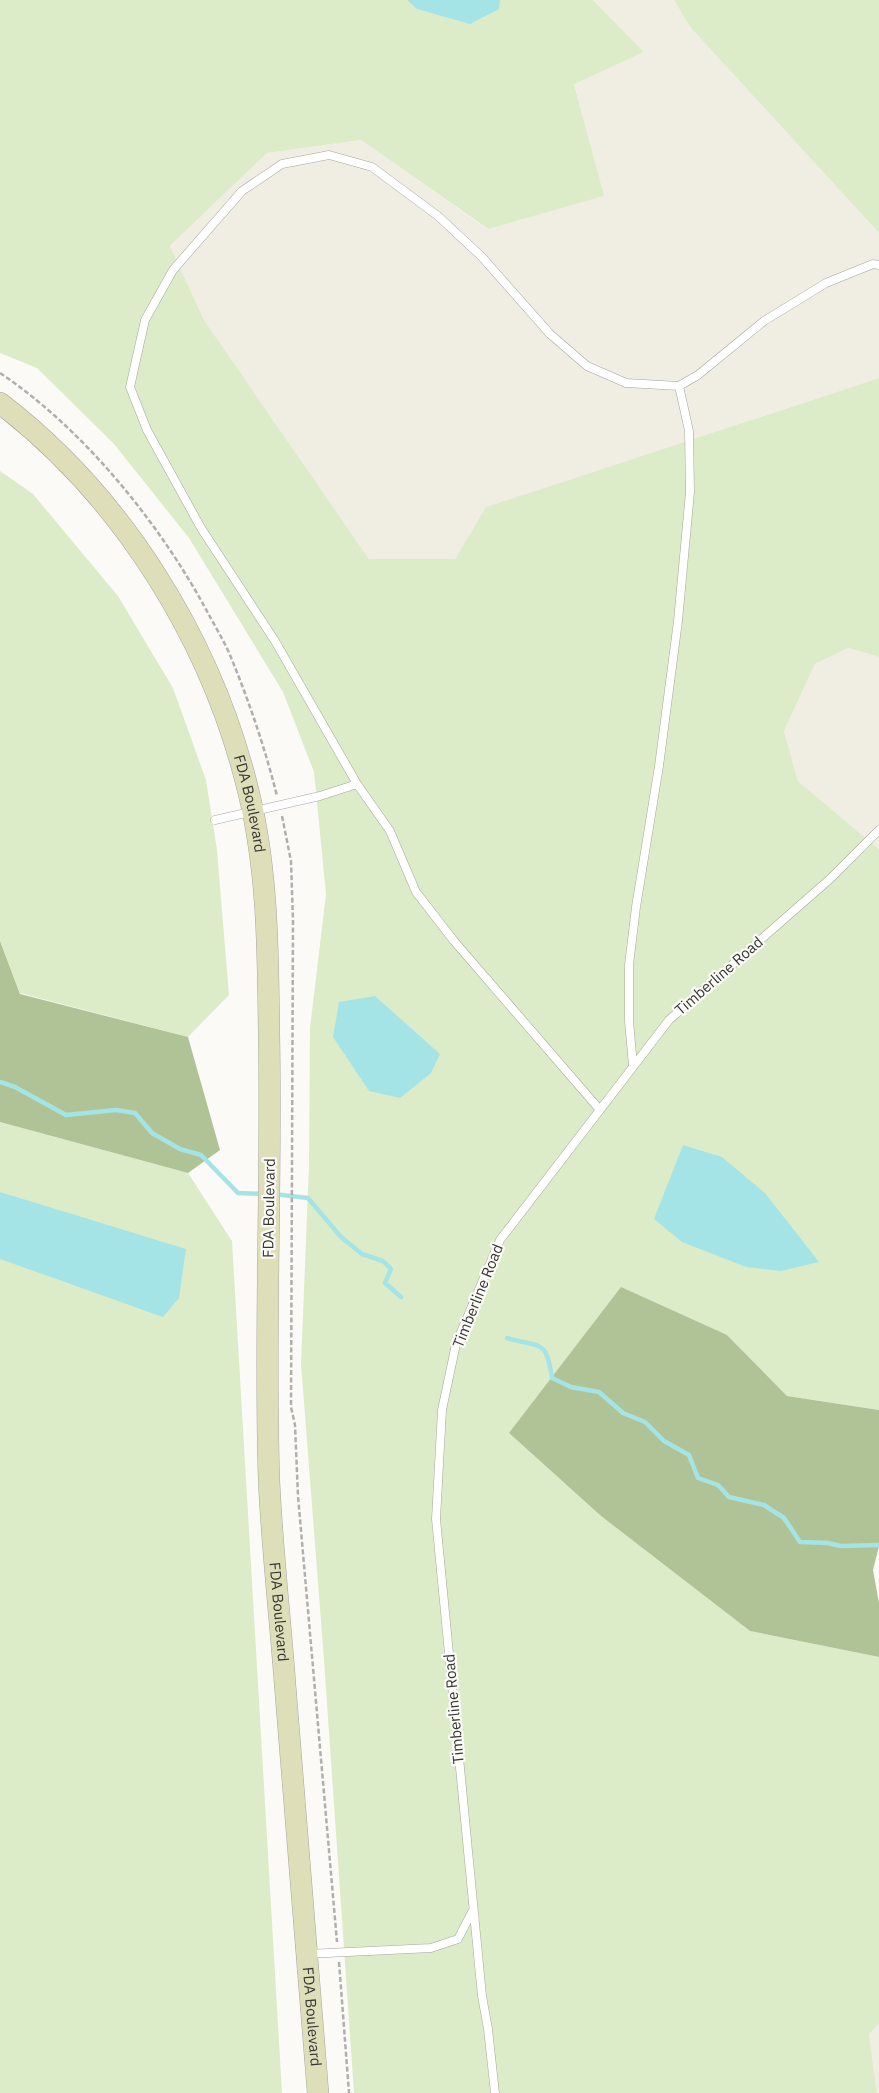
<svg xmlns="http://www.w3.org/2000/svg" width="879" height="2093" viewBox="0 0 879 2093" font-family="'IBM Plex Sans',sans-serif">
	<rect width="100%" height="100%" fill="#fbfaf7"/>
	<path fill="#f0ede3" d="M593,0H674L690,27L879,233V378L486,507L455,559H369L204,320L170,246L267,153L361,140L487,229L603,196L574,83L644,52Z
		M848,648L879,657V849L798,781L784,731L815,664Z
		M879,2024V2093H877L869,2034Z"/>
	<path fill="#dcecc8" d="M0,0H593L644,52L574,84L604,196L488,229L361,140L267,153L170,246L204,320L369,559H455L486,507L879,378V657L848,648L815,664L784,731L798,781L879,849V1410L787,1396L727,1335L509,1433L601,1516L750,1631L879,1657V2024L869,2034L877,2093H354L324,1660L301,1364L309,1166L310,1028L326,894L314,772L283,692L189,538L114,444L37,368L0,353Z
		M674,0H879V233L690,27Z
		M0,471L33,494L118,596L173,688L206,780L217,850L229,995L188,1037L20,993L0,941Z
		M0,1122L188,1173L232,1241L282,2093H0Z"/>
	<path fill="#b0c397" d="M0,941L20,994L188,1037L220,1150L188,1173L0,1122Z
		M621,1287L727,1335L787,1396L879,1410V1546L873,1570L879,1603V1657L750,1631L601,1516L509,1433Z"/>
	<path fill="#a4e4e6" d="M407,0H500L499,9L470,24L417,9Z
		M375,996L440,1054L431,1073L400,1098L369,1091L333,1037L339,1002Z
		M683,1145L722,1157L765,1193L819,1262L781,1271L746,1267L682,1242L654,1219Z
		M0,1192L186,1249L179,1298L163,1317L0,1259Z"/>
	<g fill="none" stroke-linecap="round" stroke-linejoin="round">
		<path stroke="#a4e4e6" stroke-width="4.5" d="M0,1082L15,1087L66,1115L116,1110L135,1113L152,1133L180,1149L201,1155L238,1193L264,1194
			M274,1194L308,1198L341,1237L362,1254L383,1261L391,1269L385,1283L401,1297
			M507,1338C541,1348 546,1338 552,1378L571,1387L599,1392L623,1413L645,1422L664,1441L689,1455L698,1478L718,1485L729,1497L764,1505L784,1518L800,1542L828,1543L841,1546L879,1545"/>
		<defs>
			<path id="lane" d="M357,784L390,831L416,892L454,941L600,1110
				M215,820L320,796L357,784L275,641L201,528L147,430L130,387L145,320L173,270L242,191L282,164L329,155L372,167L438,216L482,257L550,334L587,366L626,383L679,386L698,375L764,321L826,283L873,264L879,265
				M633,1066L629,1021V965L636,907L659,766L678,621L690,492L689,431L679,386
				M307,1954L431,1948L458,1939L473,1910
				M495,2093L488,2029L482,1996L436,1519L442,1410L456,1344L500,1240L669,1020L831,878L879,830"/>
			<g id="secondary">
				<path id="s1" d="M0,403C124,498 213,643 249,794C268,872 268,954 269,1034C272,1182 264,1331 269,1480C272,1548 280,1616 285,1684C296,1820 307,1957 318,2093"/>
			</g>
		</defs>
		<use href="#lane" stroke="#a6a5a2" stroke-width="9"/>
		<use href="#secondary" stroke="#a6a5a2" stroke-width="22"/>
		<path stroke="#b0afad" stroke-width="2.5" stroke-dasharray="5 2.5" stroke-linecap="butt" d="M0,373C84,429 162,526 209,615C216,628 224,641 230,655C249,701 265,748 277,796
			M282,816L291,861L293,921L291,1407L295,1425L298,1496L337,1942
			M339,1962L349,2093"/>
		<use href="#lane" stroke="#fff" stroke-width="8"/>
		<use href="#secondary" stroke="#dedfb8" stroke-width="21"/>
	</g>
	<g text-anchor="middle" stroke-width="4.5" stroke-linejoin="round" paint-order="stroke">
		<g font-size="15" fill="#363635" stroke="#fbfaf7">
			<text dy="5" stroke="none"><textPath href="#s1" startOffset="482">FDA Boulevard</textPath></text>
			<text transform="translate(719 976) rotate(-41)" y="5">Timberline Road</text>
			<text transform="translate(269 1208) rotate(-89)" y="5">FDA Boulevard</text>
			<text transform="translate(478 1296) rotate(-68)" y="5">Timberline Road</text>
			<text dy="5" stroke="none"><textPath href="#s1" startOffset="1292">FDA Boulevard</textPath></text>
			<text transform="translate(454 1709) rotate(-95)" y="5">Timberline Road</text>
			<text dy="5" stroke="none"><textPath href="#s1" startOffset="1698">FDA Boulevard</textPath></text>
		</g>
	</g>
</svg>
